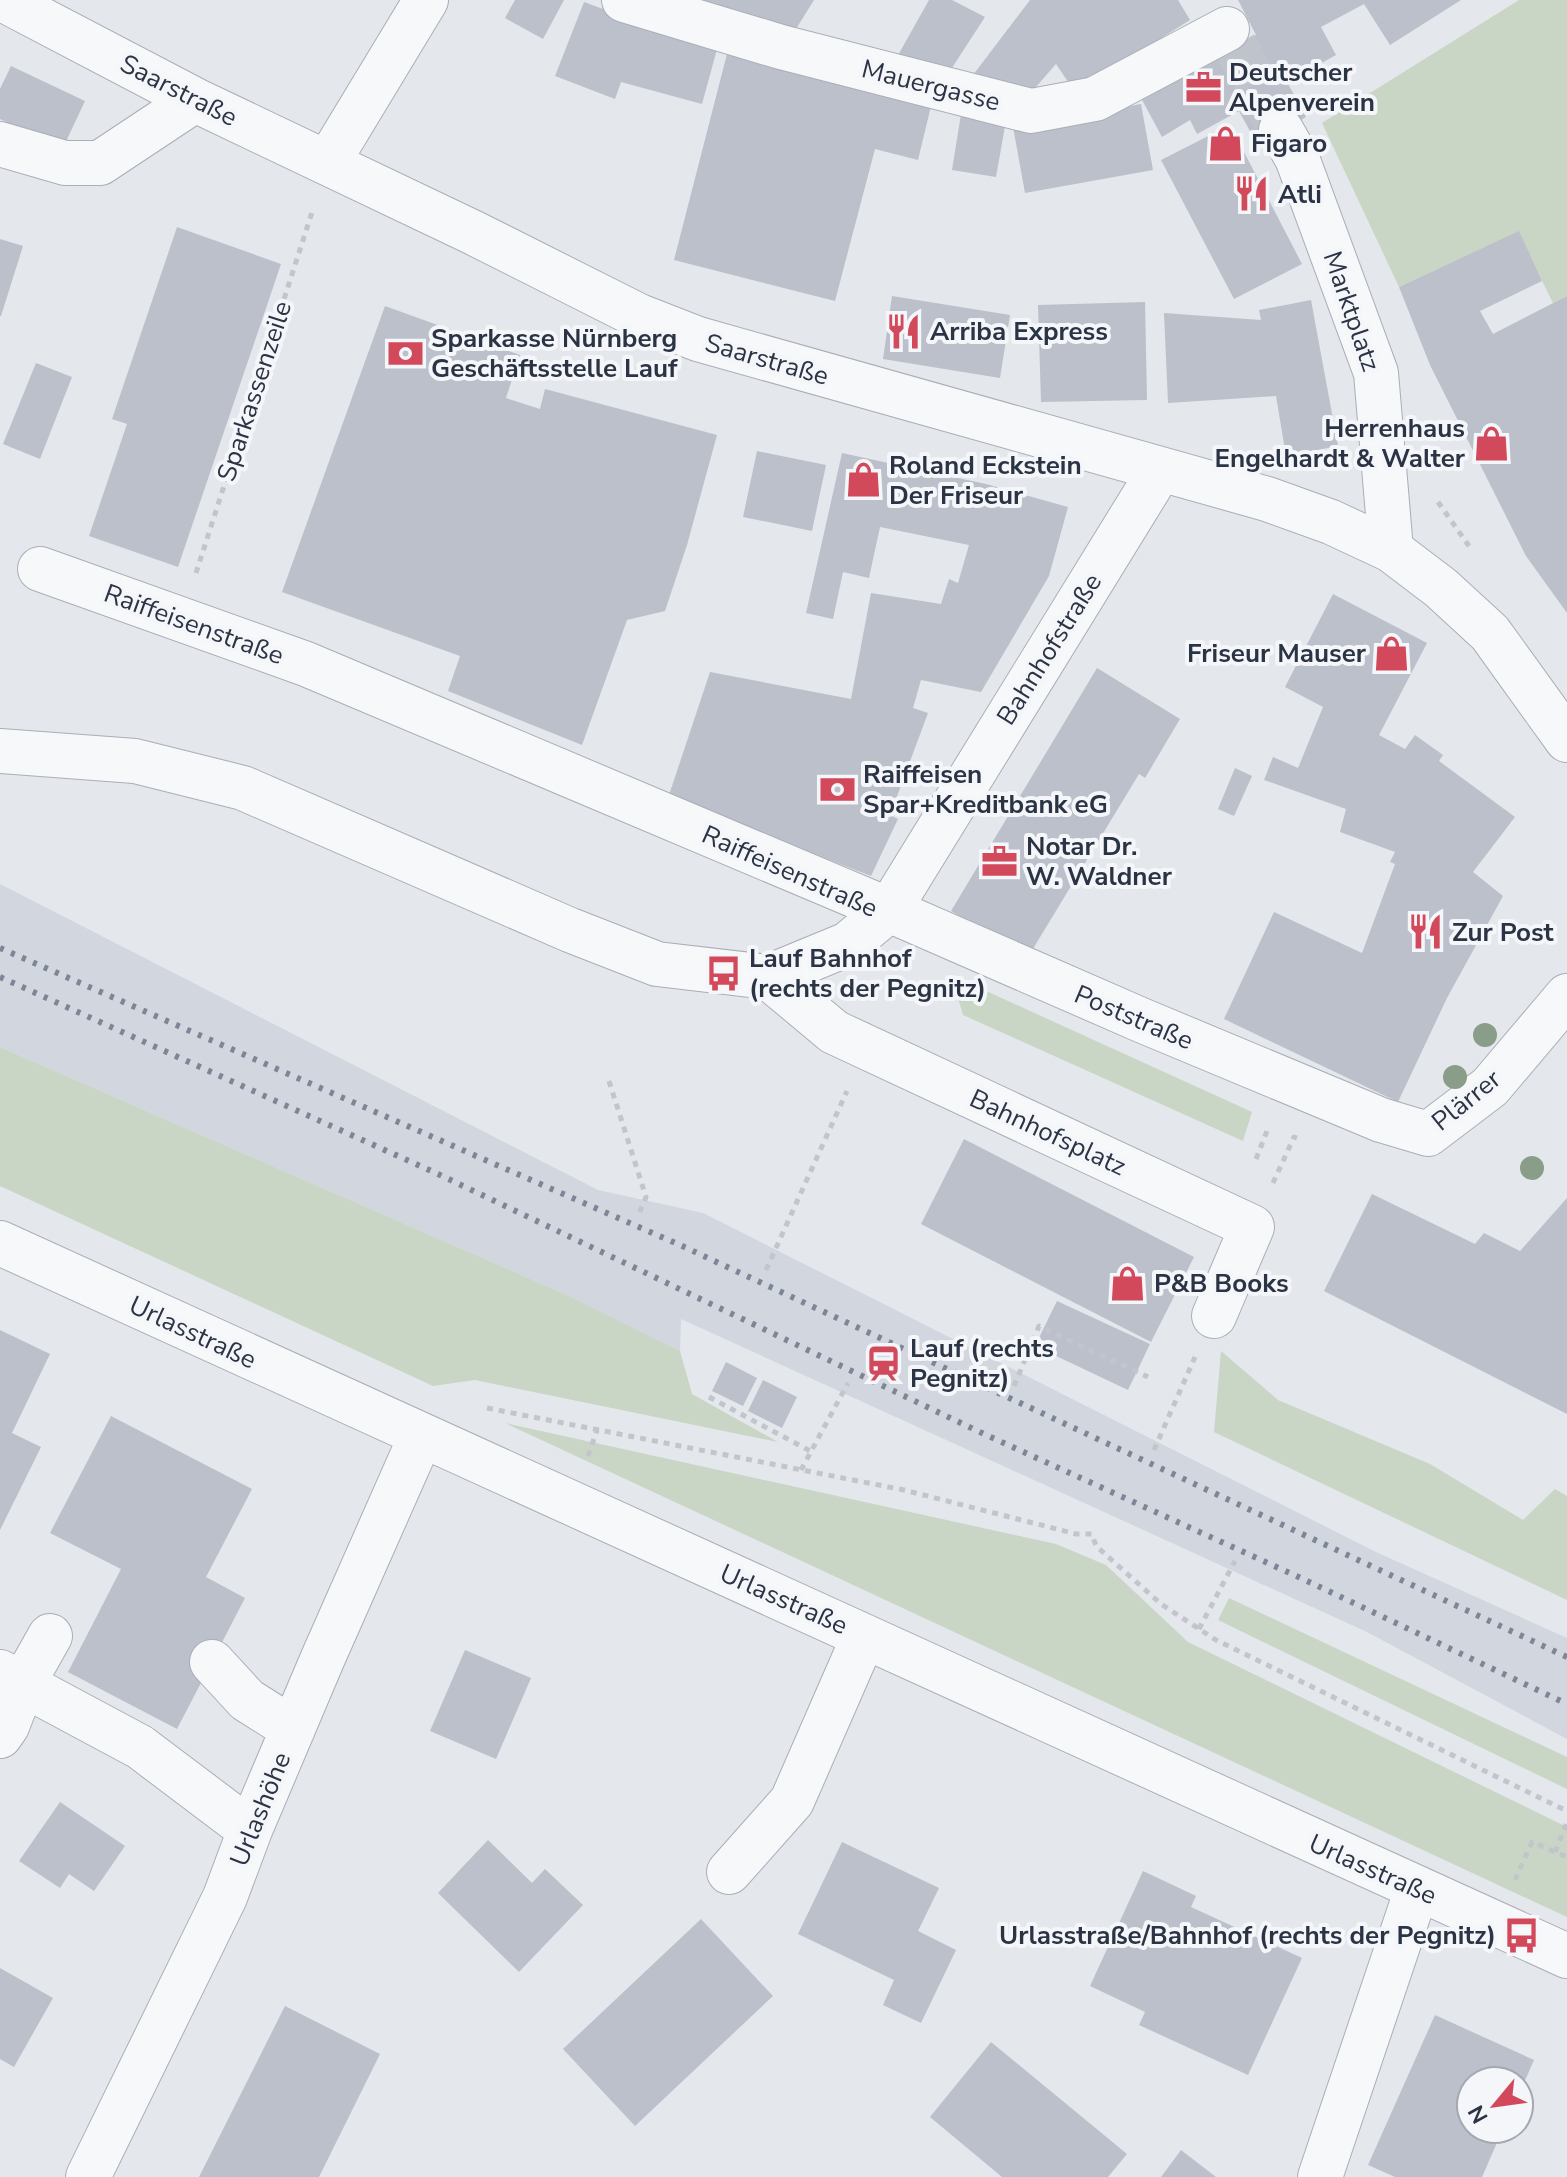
<svg xmlns="http://www.w3.org/2000/svg" width="1567" height="2177" viewBox="0 0 1567 2177" font-family="'Nunito Sans',sans-serif">
	<rect width="100%" height="100%" fill="#e4e7ec"/>
	<path fill="#d2d6de" d="M0,884L598,1190L703,1213L1376,1552L1567,1638V1739L1367,1632L681,1319L680,1351L567,1295L0,1047Z"/>
	<path fill="#c9d6c5" d="M1519,0H1567V296L1553,303L1518,232L1399,287L1322,123Z
		M951,975L1252,1112L1243,1141L963,1015Z
		M0,1047L567,1295L680,1351L692,1394L778,1442L475,1380L433,1386L0,1186Z
		M1221,1351L1278,1400L1430,1464L1523,1520L1555,1489L1567,1496V1600L1214,1432Z
		M505,1423L1056,1544L1106,1565L1188,1642L1567,1827V1917Z
		M1229,1598L1567,1757V1789L1218,1620Z"/>
	<path fill="#bbc0ca" d="M515,0H564L543,39L505,18Z
		M651,0H814L791,37Z
		M929,0H952L985,17L948,74L897,57Z
		M1030,0H1178L1190,20L1075,92L1056,64L1028,96L970,79Z
		M1238,0H1461L1390,45L1364,4L1321,27L1336,55L1287,82L1306,117L1257,144L1239,111L1197,134L1190,120L1162,137L1141,98L1235,45L1256,35Z
		M584,2L644,24L719,42L702,104L621,82L615,99L555,76Z
		M728,50L932,102L918,160L875,149L835,301L674,260Z
		M11,66L85,101L62,150L0,119V89Z
		M1141,104L1153,170L1025,193L1013,127Z
		M962,108L1007,115L996,177L952,170Z
		M1230,125L1302,264L1234,299L1161,160Z
		M177,227L281,264L178,567L89,536L127,424L112,419Z
		M1519,231L1542,281L1480,311L1493,334L1567,296V613L1526,556L1430,365L1399,287Z
		M0,239L23,246L1,316H0Z
		M892,296L1010,315L1000,378L883,359Z
		M1311,300L1338,446L1286,456L1276,396L1168,403L1164,313L1261,320L1259,310Z
		M1145,302L1147,400L1041,402L1038,305Z
		M385,306L520,355L506,398L540,409L545,389L717,435L687,545L665,611L627,620L582,745L448,691L460,656L282,592Z
		M36,363L72,377L40,459L3,444Z
		M757,451L826,465L812,531L743,517Z
		M842,453L986,484L1068,507L1049,576L981,692L921,680L913,708L928,713L890,815L898,819L871,876L668,798L710,672L851,699L871,593L941,604L949,579L958,583L969,545L880,527L869,578L843,572L833,619L806,613Z
		M1333,594L1427,643L1379,735L1405,749L1415,735L1443,755L1439,761L1515,817L1473,872L1503,896L1447,998L1398,1102L1224,1019L1274,912L1362,953L1395,864L1390,862L1395,852L1340,832L1346,809L1264,780L1273,757L1298,768L1323,707L1285,687Z
		M1097,668L1180,719L1145,778L1139,774L1028,957L951,911Z
		M1235,768L1252,776L1234,816L1218,809Z
		M964,1139L1194,1257L1151,1342L921,1224Z
		M1372,1194L1475,1244L1484,1233L1520,1251L1567,1198V1414L1324,1291Z
		M1057,1301L1150,1344L1128,1390L1035,1346Z
		M0,1330L50,1354L12,1433L41,1447L0,1530Z
		M726,1362L757,1378L743,1406L712,1391Z
		M763,1380L797,1397L782,1428L748,1411Z
		M111,1416L252,1489L206,1577L245,1598L177,1729L68,1672L121,1569L50,1533Z
		M465,1650L531,1678L496,1759L430,1731Z
		M60,1802L125,1846L94,1891L69,1874L60,1888L19,1861Z
		M488,1840L532,1883L545,1869L583,1905L519,1972L438,1893Z
		M842,1842L939,1888L918,1931L956,1950L921,2023L883,2005L894,1980L798,1934Z
		M1143,1871L1196,1896L1191,1907L1302,1958L1248,2075L1139,2025L1145,2012L1090,1986Z
		M701,1919L773,1996L635,2126L563,2049Z
		M0,1968L53,1998L14,2067L0,2059Z
		M285,2006L380,2054L319,2177H199Z
		M1435,2015L1534,2060L1519,2094V2081H1471V2129H1503L1482,2177H1395L1368,2165Z
		M991,2042L1127,2154L1108,2177H1002L930,2117Z
		M1181,2150L1216,2177H1161Z"/>
	<g fill="none" stroke-linecap="round" stroke-linejoin="round">
		<path stroke="#bfc3cb" stroke-width="44" stroke-dasharray="44 22" stroke-linecap="butt" d="M1235,45L1281,130"/>
		<defs>
			<path id="minor" d="M4,0L195,100L472,232L639,316L698,339L1267,499L1331,522L1391,550L1441,588L1490,633L1567,740
				M624,0L781,47L1031,111L1095,99L1227,29
				M1281,130L1297,158L1376,373L1391,550
				M0,144L65,163H100L195,100
				M328,162L426,0
				M40,569L306,664L889,910L1141,1020L1381,1120L1428,1134L1490,1087L1567,996
				M0,751L135,761L243,788L570,930L657,964L768,977L848,944L889,910L1160,470
				M768,977L834,1032L1252,1227L1214,1316
				M0,1243L1567,1956
				M212,1662L247,1700L293,1729
				M0,1672L140,1747L250,1830
				M0,1736L7,1726L24,1682L50,1636
				M729,1872L792,1801L864,1636
				M88,2177L225,1897L250,1830L322,1660L421,1436
				M1320,2177L1417,1889"/>
		</defs>
		<use href="#minor" stroke="#a9aeb7" stroke-width="46"/>
		<path stroke="#c2c5cb" stroke-width="5" stroke-dasharray="6 6" stroke-linecap="butt" d="M1438,502L1469,546
			M196,573L313,209
			M609,1081L646,1197L639,1213
			M1256,1159L1269,1126
			M1273,1183L1294,1137L1297,1138
			M766,1270L847,1091
			M1014,1386L1039,1326L1148,1377
			M709,1397L812,1452
			M487,1408L904,1490L1076,1534H1092L1096,1546L1161,1604L1216,1640L1567,1811
			M1154,1450L1195,1357
			M588,1456L597,1430
			M801,1470L848,1383
			M1199,1629L1235,1561
			M1555,1852L1567,1822
			M1515,1880L1532,1842L1567,1857"/>
		<use href="#minor" stroke="#f7f8fa" stroke-width="44"/>
		<path stroke="#7d8696" stroke-width="6" stroke-dasharray="4 8" stroke-linecap="butt" d="M0,948L680,1245L1567,1657
			M0,977L438,1174L984,1434L1303,1579L1567,1704"/>
	</g>
	<g fill="#899d89">
		<circle cx="1485" cy="1035" r="12"/>
		<circle cx="1455" cy="1077" r="12"/>
		<circle cx="1532" cy="1168" r="12"/>
	</g>
	<defs>
		<symbol id="office-bare" viewBox="-9 -9 18 18"><path d="M-6-3h4V-5.5h4V-3h4V5H-6ZM-1-4.5V-3h2v-1.5ZM-6 0V1H6V0Z" fill="#d1495b" stroke="#f4f6f9" stroke-width="2.5" paint-order="stroke"/></symbol>
		<symbol id="shop-bare" viewBox="-9 -9 18 18"><path d="M-5-2.5h2.3a2.7 3.5 0 0 1 5.4 0H5L5.5 6h-11ZM-1.5-2.5h3a1.5 2.3 0 0 0-3 0Z" fill="#d1495b" stroke="#f4f6f9" stroke-width="2.5" paint-order="stroke"/></symbol>
		<symbol id="restaurant-bare" viewBox="-9 -9 18 18"><path d="M-5-6h1v4h1v-4h1v4h1v-4h1v5L-1.5 .5V6h-2V.5L-5-1ZM5-6V6H3V1.5H1.5Q1.5-4 5-6Z" fill="#d1495b" stroke="#f4f6f9" stroke-width="2.5" paint-order="stroke"/></symbol>
		<symbol id="bank-bare" viewBox="-9 -9 18 18"><path d="M-6-4H6V4H-6ZM0-2.3a2.3 2.3 0 1 0 0 4.6a2.3 2.3 0 1 0 0-4.6Z" fill="#d1495b" stroke="#f4f6f9" stroke-width="2.5" paint-order="stroke"/></symbol>
		<symbol id="bus-bare" viewBox="-9 -9 18 18"><path d="M-5-6H5V4H4V6H2V4H-2V6H-4V4H-5ZM-3.5-4V0h7V-4ZM-3.5 1.2v1.5H-2V1.2ZM2 1.2v1.5H3.5V1.2Z" fill="#d1495b" stroke="#f4f6f9" stroke-width="2.5" paint-order="stroke"/></symbol>
		<symbol id="station-bare" viewBox="-9 -9 18 18"><path d="M-3-6H3Q5-6 5-4V2Q5 4 3 4L4.5 6H3L1.5 4h-3L-3 6H-4.5L-3 4Q-5 4-5 2V-4Q-5-6-3-6ZM-3.5-4v3h7v-3ZM-3.5 1v1.5H-2V1ZM2 1v1.5H3.5V1Z" fill="#d1495b" stroke="#f4f6f9" stroke-width="2.5" paint-order="stroke"/></symbol>
	</defs>
	<g fill-rule="evenodd">
		<use href="#office-bare" x="1178" y="62" width="51" height="51"/>
		<use href="#shop-bare" x="1200" y="118" width="51" height="51"/>
		<use href="#restaurant-bare" x="1226" y="168" width="51" height="51"/>
		<use href="#restaurant-bare" x="878" y="306" width="51" height="51"/>
		<use href="#bank-bare" x="380" y="328" width="51" height="51"/>
		<use href="#shop-bare" x="1466" y="418" width="51" height="51"/>
		<use href="#shop-bare" x="838" y="454" width="51" height="51"/>
		<use href="#shop-bare" x="1366" y="628" width="51" height="51"/>
		<use href="#bank-bare" x="812" y="764" width="51" height="51"/>
		<use href="#office-bare" x="974" y="836" width="51" height="51"/>
		<use href="#restaurant-bare" x="1400" y="906" width="51" height="51"/>
		<use href="#bus-bare" x="698" y="948" width="51" height="51"/>
		<use href="#shop-bare" x="1102" y="1258" width="51" height="51"/>
		<use href="#station-bare" x="858" y="1338" width="51" height="51"/>
		<use href="#bus-bare" x="1496" y="1910" width="51" height="51"/>
	</g>
	<g text-anchor="middle" stroke-width="8" stroke-linejoin="round" paint-order="stroke">
		<g font-size="26" font-weight="bold" fill="#2b3445" stroke="#f4f6f9" text-anchor="start">
			<text x="1229" y="81">Deutscher<tspan x="1229" dy="30">Alpenverein</tspan></text>
			<text x="1251" y="152">Figaro</text>
			<text x="1278" y="203">Atli</text>
			<text x="930" y="340">Arriba Express</text>
			<text x="431" y="347">Sparkasse Nürnberg<tspan x="431" dy="30">Geschäftsstelle Lauf</tspan></text>
			<text x="1465" y="437" text-anchor="end">Herrenhaus<tspan x="1465" dy="30">Engelhardt &amp; Walter</tspan></text>
			<text x="889" y="474">Roland Eckstein<tspan x="889" dy="30">Der Friseur</tspan></text>
			<text x="1366" y="662" text-anchor="end">Friseur Mauser</text>
			<text x="863" y="783">Raiffeisen<tspan x="863" dy="30">Spar+Kreditbank eG</tspan></text>
			<text x="1026" y="855">Notar Dr.<tspan x="1026" dy="30">W. Waldner</tspan></text>
			<text x="1452" y="941">Zur Post</text>
			<text x="749" y="967">Lauf Bahnhof<tspan x="749" dy="30">(rechts der Pegnitz)</tspan></text>
			<text x="1154" y="1292">P&amp;B Books</text>
			<text x="910" y="1357">Lauf (rechts<tspan x="910" dy="30">Pegnitz)</tspan></text>
			<text x="1496" y="1944" text-anchor="end">Urlasstraße/Bahnhof (rechts der Pegnitz)</text>
		</g>
		<g font-size="26" fill="#2b3445" stroke="#f4f6f9">
			<text transform="translate(931 85) rotate(14)" y="9">Mauergasse</text>
			<text transform="translate(179 90) rotate(27)" y="9">Saarstraße</text>
			<text transform="translate(1352 311) rotate(71)" y="9">Marktplatz</text>
			<text transform="translate(767 359) rotate(16)" y="9">Saarstraße</text>
			<text transform="translate(254 391) rotate(-72)" y="9">Sparkassenzeile</text>
			<text transform="translate(194 624) rotate(20)" y="9">Raiffeisenstraße</text>
			<text transform="translate(1049 649) rotate(-58)" y="9">Bahnhofstraße</text>
			<text transform="translate(790 871) rotate(24)" y="9">Raiffeisenstraße</text>
			<text transform="translate(1134 1017) rotate(23)" y="9">Poststraße</text>
			<text transform="translate(1466 1100) rotate(-39)" y="9">Plärrer</text>
			<text transform="translate(1048 1132) rotate(25)" y="9">Bahnhofsplatz</text>
			<text transform="translate(193 1332) rotate(25)" y="9">Urlasstraße</text>
			<text transform="translate(784 1599) rotate(24)" y="9">Urlasstraße</text>
			<text transform="translate(260 1809) rotate(-68)" y="9">Urlashöhe</text>
			<text transform="translate(1373 1869) rotate(24)" y="9">Urlasstraße</text>
		</g>
	</g>
	<g transform="translate(1495 2105) rotate(241)"><circle r="38" fill="#f4f6f9" stroke="#a4a8b1" stroke-width="2"/>
	<path d="M0-6L14 30L0 20L-14 30Z" fill="#d1495b"/>
	<text y="-12" font-size="22" font-weight="bold" text-anchor="middle" fill="#2b3445">N</text>
	</g>
</svg>
